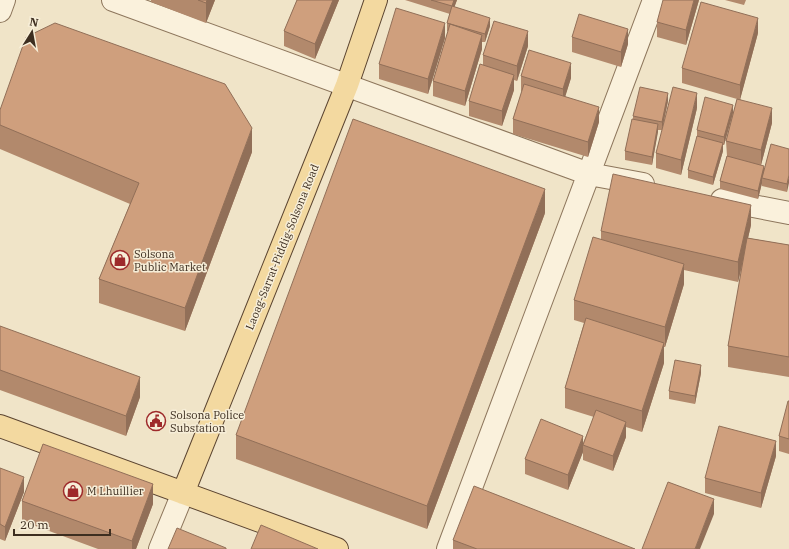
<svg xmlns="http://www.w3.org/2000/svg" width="789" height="549" viewBox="0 0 789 549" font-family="'IBM Plex Serif',serif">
	<rect width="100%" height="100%" fill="#f0e4c8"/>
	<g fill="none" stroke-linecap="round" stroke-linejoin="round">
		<defs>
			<path id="minor" d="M113,0L589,174L643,184
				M0,11L4,0
				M722,200L789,213
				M160,549L183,493
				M448,549L654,0"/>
			<path id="major" d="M0,426L337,549
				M183,493L347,85L376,0"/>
		</defs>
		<use href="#minor" stroke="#8d765c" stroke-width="24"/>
		<use href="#major" stroke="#5b4430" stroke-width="24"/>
		<use href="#minor" stroke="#faf1dc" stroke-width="22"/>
		<use href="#major" stroke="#f3d9a0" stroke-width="22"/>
	</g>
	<path fill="#b2896c" d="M151,0H215L206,23L151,2Z
		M297,0H339L315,59L284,46V31Z
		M405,0H457L454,7L490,26L485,42H482V49L465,106L433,96V81L448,31H447V23L450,14Z
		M699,0L686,45L657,37V22Z
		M725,0H746L744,5Z
		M758,33L740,99L772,123L761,165L764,169L789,149L787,192L762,186V183L758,199L720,189V181L727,156L726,141L737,99L682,83V68Z
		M572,37L628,44L621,67L572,52Z
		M445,38L428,94L379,79V64Z
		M528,46L517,81L514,80V90L502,126L469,116V101L483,65V55Z
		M521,76L571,78L565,96L599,122L588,157L513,134V119L522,91H521Z
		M668,101L662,130H658L652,165L625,160V151L633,119V116Z
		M697,108L681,175L656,168V153Z
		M0,110L252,152L185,331L99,303V279L130,204L0,149Z
		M733,113L724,145H723V151L713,185L688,178V170L697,137V130Z
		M545,213L427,529L236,459V435Z
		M751,225L748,238L789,245V377L728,367V346L743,263L738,282L684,270V284L665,347H664V363L642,432L626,427V437L613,471L583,460V452L568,490L525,474V459L583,443L594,417L565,408V388L584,323L574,320V300L601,239V231Z
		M0,326L140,397L126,436L0,390Z
		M701,373L695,404L669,399V391Z
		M789,401V454L779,451V436Z
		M776,456L761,508L705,493V478Z
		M0,468L24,492L5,541L0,539Z
		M22,501L153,504L136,549H98L22,521Z
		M453,540L635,549H453Z"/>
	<path fill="#916f58" d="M207,0H215L206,23V3Z
		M333,0H339L315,59V44Z
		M454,0H457L452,14V6Z
		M694,0H699L686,45V30Z
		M490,18V26L485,42V34Z
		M758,18V33L740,100V85Z
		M445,23V38L428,94V79Z
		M628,29V44L621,67V52Z
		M528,31V46L517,81V66Z
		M482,35V49L465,106V91Z
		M571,63V78L563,104V89Z
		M514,75V90L502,126V111Z
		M668,93V101L662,130V122Z
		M697,93V108L681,175V160Z
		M733,105V113L724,145V137Z
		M599,107V122L588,157V142Z
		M772,108V123L761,165V150Z
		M658,124V132L652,165V157Z
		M252,128V152L185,331V308Z
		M723,143V151L713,185V177Z
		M764,166V174L762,178V183L758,199V191Z
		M789,175V183L787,192V184Z
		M545,189V213L427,529V506Z
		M751,205V225L738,282V262Z
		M684,264V284L665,347V327Z
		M664,343V363L642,432V411Z
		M701,365V373L695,404V396Z
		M140,377V397L126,436V416Z
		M626,422V437L613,471V456Z
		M583,436V452L568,490V475Z
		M776,441V456L761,508V493Z
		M24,477V492L5,541V527Z
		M153,484V504L136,549H132V541Z
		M714,499V514L700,549H695Z"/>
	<path fill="#cf9f7d" stroke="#916f58" d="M198,0H207L206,3Z
		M297,0H333L315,44L284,31Z
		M431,0H454L452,6Z
		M663,0H694L686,30L657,22Z
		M701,2L758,18L740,85L682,68Z
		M452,6L490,18L485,34L447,23Z
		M396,8L445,23L428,79L379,64Z
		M579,14L628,29L621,52L572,37Z
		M494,21L528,31L517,66L483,55Z
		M55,23L225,84L252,128L185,308L99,279L139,183L0,125V110L26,37Z
		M450,24L482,35L465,91L433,81Z
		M529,50L571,63L563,89L521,76Z
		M480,64L514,75L502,111L469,101Z
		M524,84L599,107L588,142L513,119Z
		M640,87L668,93L662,122L633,116Z
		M673,87L697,93L681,160L656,153Z
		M705,97L733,105L724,137L697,130Z
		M737,99L772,108L761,150L726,141Z
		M353,119L545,189L427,506L236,435Z
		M632,119L658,124L652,157L625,151Z
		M697,136L723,143L713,177L688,170Z
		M771,144L789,149V175L787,184L762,178Z
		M727,156L764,166L758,191L720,181Z
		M613,174L751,205L738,262L601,231Z
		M593,237L684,264L665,327L574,300Z
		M747,238L789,245V357L728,346Z
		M586,318L664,343L642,411L565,388Z
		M0,326L140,377L126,416L0,370Z
		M675,360L701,365L695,396L669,391Z
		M788,401H789V439L779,436Z
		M596,410L626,422L613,456L583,445Z
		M541,419L583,436L568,475L525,459Z
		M719,426L776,441L761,493L705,478Z
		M43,444L153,484L132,541L22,501Z
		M0,468L24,477L5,527L0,524Z
		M668,482L714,499L695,549H642Z
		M474,486L635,549H477L453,540Z
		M261,525L318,549H251Z
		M177,528L226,548V549H168Z"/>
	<defs>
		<symbol id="shop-ring" viewBox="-11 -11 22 22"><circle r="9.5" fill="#f7eed8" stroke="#9e2a2b" stroke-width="1.5"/><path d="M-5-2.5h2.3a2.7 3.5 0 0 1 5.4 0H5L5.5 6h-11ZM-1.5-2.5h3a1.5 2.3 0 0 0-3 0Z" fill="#9e2a2b"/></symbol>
		<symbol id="civic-ring" viewBox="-11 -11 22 22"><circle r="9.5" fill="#f7eed8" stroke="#9e2a2b" stroke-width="1.5"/><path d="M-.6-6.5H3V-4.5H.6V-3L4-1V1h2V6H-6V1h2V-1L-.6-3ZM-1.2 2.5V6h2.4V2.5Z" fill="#9e2a2b"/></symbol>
	</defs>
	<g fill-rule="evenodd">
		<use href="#shop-ring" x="109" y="249" width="22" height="22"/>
		<use href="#civic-ring" x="145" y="410" width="22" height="22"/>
		<use href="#shop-ring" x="62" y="480" width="22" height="22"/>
	</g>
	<g text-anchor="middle" stroke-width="3" stroke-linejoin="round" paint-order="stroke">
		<g font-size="11" fill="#3d2e20" stroke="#f7eed8">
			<text transform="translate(282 247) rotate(-68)" y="4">Laoag-Sarrat-Piddig-Solsona Road</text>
		</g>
		<g font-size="11" fill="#3d2e20" stroke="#f7eed8" text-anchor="start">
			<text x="134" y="258">Solsona<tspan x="134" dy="13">Public Market</tspan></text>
			<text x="170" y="419">Solsona Police<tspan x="170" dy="13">Substation</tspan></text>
			<text x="87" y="495">M Lhuillier</text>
		</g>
	</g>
	<g transform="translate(32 32) rotate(11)" stroke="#f7eed8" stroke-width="3" paint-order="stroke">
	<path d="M0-3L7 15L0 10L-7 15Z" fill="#3d2e20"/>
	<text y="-6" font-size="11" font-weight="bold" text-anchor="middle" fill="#3d2e20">N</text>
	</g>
	<path d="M14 529v6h96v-6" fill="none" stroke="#3d2e20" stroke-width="2"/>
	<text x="20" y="529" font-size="12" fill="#3d2e20" stroke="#f7eed8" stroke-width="3" paint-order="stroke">20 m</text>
</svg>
